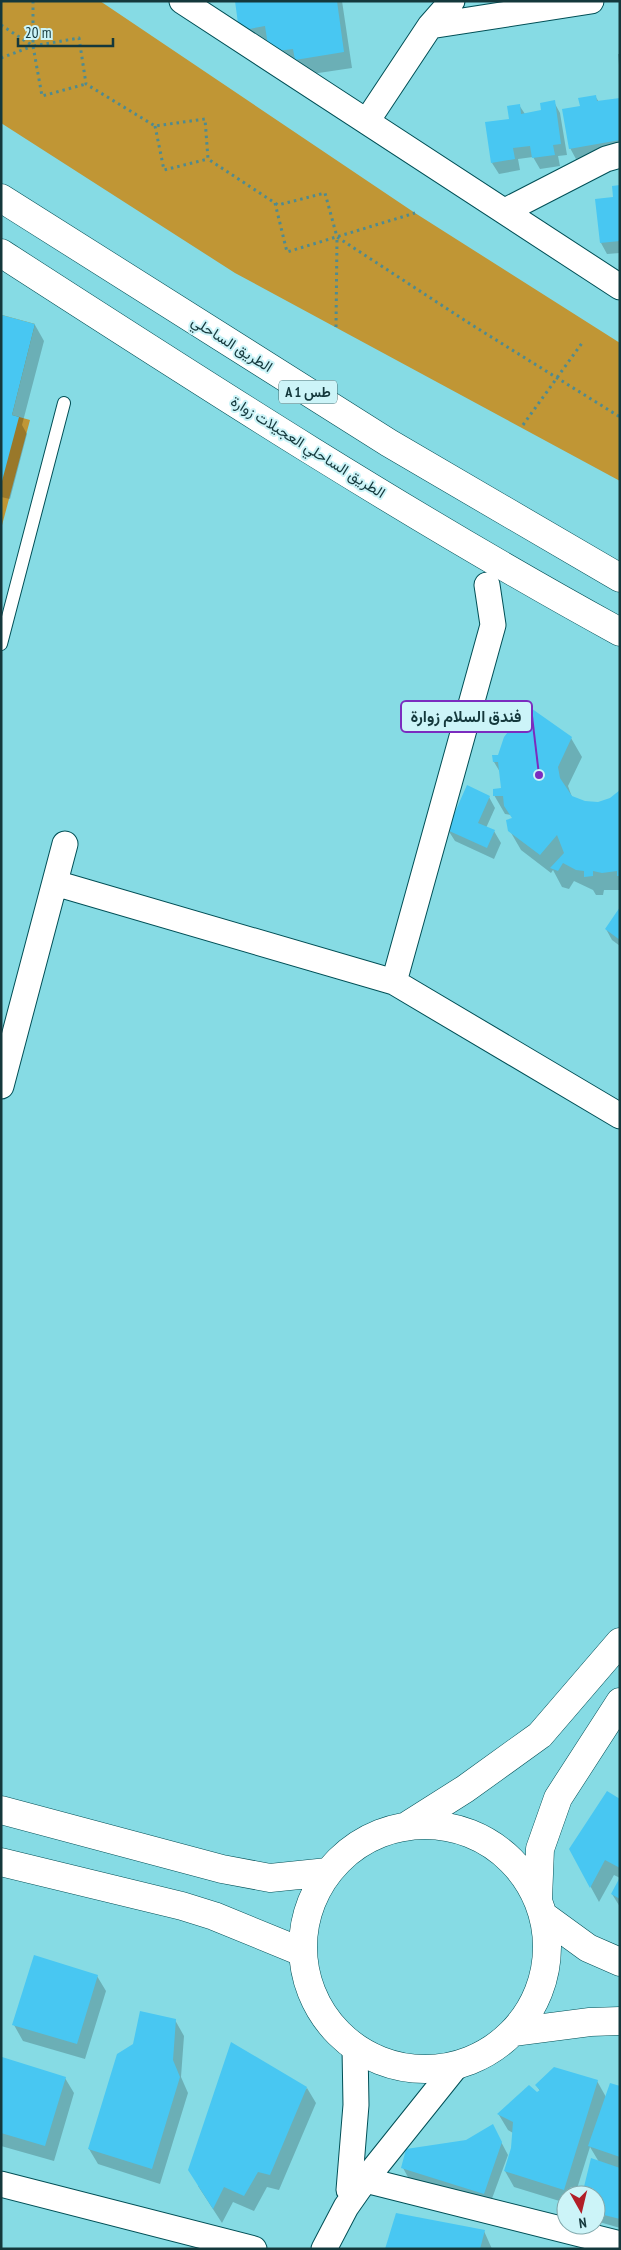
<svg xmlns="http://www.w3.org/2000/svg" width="621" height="2250" viewBox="0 0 621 2250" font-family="'PT Sans Narrow',Vazirmatn,sans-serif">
	<rect width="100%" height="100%" fill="#86dbe4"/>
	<path fill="#c09635" d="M1,1H100L415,213L620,343V481L235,273L1,123Z
		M2,315L35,324L12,415L30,420L1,529Z"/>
	<path fill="#0003" d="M236,1H342L352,68L305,75L249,46Z
		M618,54H620V67L619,65Z
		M595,96L599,102L620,99V152L576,159L570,148L581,107Z
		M554,102L560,113L567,155L558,156L560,166L540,169L533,157L518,159L520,170L499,174L492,163L510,120L519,105L525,114L543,111Z
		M620,187V253L607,254L601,243L596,200L615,198Z
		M3,317L35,325L44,341L22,425L27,434L10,499L1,497Z
		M571,738L582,757L568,786L572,797L585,803H599L611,799L620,792V890H604L603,895H596L593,890L574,881L569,889L562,887L553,870L551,873L521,850L510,831L513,819L511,815L505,814L494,795L502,789L500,772L494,762Z
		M489,797L495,808L486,828L494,831L501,843L494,859L455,841L448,830Z
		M620,910V946L612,940L606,929Z
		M620,1800V1878L614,1875L599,1902L570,1849Z
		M620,1880V1907L612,1894Z
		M97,1976L106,1991L85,2059L23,2041L14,2025Z
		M175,2020L184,2036L181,2077L188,2093L160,2184L98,2164L89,2149Z
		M3,2058L65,2078L74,2093L54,2161L1,2146V2064Z
		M597,2081L606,2097L620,2087V2228L596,2221V2195H584L599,2162L590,2147L575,2195H566V2203L514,2187L505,2171L512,2148L513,2133L508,2130L499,2115L537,2094L540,2091L536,2085Z
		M307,2088L316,2103L279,2190L267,2187L254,2211L233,2202L222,2223L198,2186Z
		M498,2136L508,2155L490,2204L409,2179L403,2168Z
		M484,2231L492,2249H386Z"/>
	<path fill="#48c7f2" d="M235,1H337L344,52L295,60L293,49L269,52L265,26L239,31Z
		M596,95L597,101L620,98V140L569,149L562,109L580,106L578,98Z
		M555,100L561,144L553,145L555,155L532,158L530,146L513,148L515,159L491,163L485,122L509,119L507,106L520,104L521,114L541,110L540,103Z
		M620,185V241L600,243L595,199L613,197L612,186Z
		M2,315L35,324L12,415L19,417L2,481Z
		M528,706L572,737L558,767L560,778L572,796L585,801L598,802L610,798L620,790V876H617V871L602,873L593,871V876L584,877V871L576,870L563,863L558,871L550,868L564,853L557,835L540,855L508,831L506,820L512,818L504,806L503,796H493V789L501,788L498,762H493L492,755H498L504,737Z
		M467,785L490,796L478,823L495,830L487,848L447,830Z
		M620,907V940L605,929Z
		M607,1791L620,1799V1868L605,1860L590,1888L569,1849Z
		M620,1877V1899L611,1894Z
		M34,1955L98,1975L77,2044L12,2025Z
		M140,2011L176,2019L173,2060L180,2077L152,2169L88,2149L117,2054L133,2044Z
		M231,2042L307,2087L270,2175L258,2172L244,2196L224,2187L213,2209L188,2170Z
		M2,2057L66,2077L45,2146L1,2133Z
		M554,2067L598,2080L564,2190L504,2171L511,2148L513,2122L497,2114L529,2085L537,2092L540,2090L535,2085Z
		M610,2083L620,2086V2157L588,2146Z
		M493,2124L502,2142L484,2194L401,2168L406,2149L466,2140Z
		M591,2158L620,2168V2219L596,2213V2195H582Z
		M396,2213L485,2230L480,2249H385Z"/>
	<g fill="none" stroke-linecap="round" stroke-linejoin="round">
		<defs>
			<path id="service" d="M1,644L64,403"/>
			<path id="minor" d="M182,1L620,287
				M430,26L591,1
				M367,121L430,26L452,1
				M505,211L606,159L620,155
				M55,883L394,982L620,1116
				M394,982L493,625L487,585
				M1,1086L65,844
				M351,2173L365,2180L620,2244
				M1,2184L254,2249
				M349,2190L356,2105L355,2048
				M324,2249L346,2207L365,2180L457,2065"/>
			<path id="tertiary" d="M1,1810L222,1869L270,1878L328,1872
				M303 1947a122 122 0 1 1 244 0a122 122 0 1 1-244 0Z
				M405,1827L465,1789L540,1735L620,1642
				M1,1862L182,1906L214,1916L302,1952
				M538,1899L540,1849L558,1798L620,1702
				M544,1916L588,1948L620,1962
				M513,2032L590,2022L620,2021"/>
			<path id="trunk" d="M1,198L389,443L620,578
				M1,253C204,384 408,516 620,632"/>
		</defs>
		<use href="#service" stroke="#014f56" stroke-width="14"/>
		<use href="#minor" stroke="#014f56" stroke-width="27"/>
		<use href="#tertiary" stroke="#014f56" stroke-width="29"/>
		<use href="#trunk" stroke="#014f56" stroke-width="29"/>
		<path stroke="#4e8b91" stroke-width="3" stroke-dasharray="2.5 4" stroke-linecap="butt" d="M33,1V46L42,96L86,84
			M1,25L33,46L79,38L86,84L155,126L205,119L208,159L278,205L325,193L337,237L472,325L620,417
			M1,58L33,46
			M155,126L164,170L208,159
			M275,203L287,252L415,213
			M336,327L337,237
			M523,425L582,343"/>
		<use href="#service" stroke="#fff" stroke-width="12"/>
		<use href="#minor" stroke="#fff" stroke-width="25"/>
		<use href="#tertiary" stroke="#fff" stroke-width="28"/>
		<use href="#trunk" stroke="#fff" stroke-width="28"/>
	</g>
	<g text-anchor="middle" stroke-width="4" stroke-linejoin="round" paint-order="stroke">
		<rect fill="#ccf4f8" stroke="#4b7074" stroke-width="1" x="279" y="380.5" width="58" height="23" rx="4"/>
		<g font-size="14" font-weight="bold" fill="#14383c">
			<text x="308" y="397">A 1 طس</text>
		</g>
		<g font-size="15" fill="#14383c" stroke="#ccf4f8">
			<text transform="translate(232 344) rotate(32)" y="5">الطريق الساحلي</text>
			<text transform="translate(308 447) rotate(32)" y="5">الطريق الساحلي العجيلات زوارة</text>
		</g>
	</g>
	<path fill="none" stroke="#7b2cbf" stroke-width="2" d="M539 775L532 716"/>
	<circle fill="#7b2cbf" stroke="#ccf4f8" stroke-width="2" cx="539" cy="775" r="5"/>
	<rect fill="#ccf4f8" stroke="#7b2cbf" stroke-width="2" x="401" y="701" width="131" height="31" rx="5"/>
	<g font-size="16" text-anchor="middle" font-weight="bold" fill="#14383c">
		<text x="466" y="722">فندق السلام زوارة</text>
	</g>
	<rect width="621" height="2250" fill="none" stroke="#14383c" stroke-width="5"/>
	<g transform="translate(581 2210) rotate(172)"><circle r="24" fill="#ccf4f8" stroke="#82a9ad"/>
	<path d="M0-4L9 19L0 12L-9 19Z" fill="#b11f28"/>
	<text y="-8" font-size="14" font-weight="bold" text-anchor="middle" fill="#14383c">N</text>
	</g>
	<path d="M18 38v8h95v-8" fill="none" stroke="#14383c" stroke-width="2.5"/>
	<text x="25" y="38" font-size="15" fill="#14383c" stroke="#ccf4f8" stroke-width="4" paint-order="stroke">20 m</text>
</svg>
